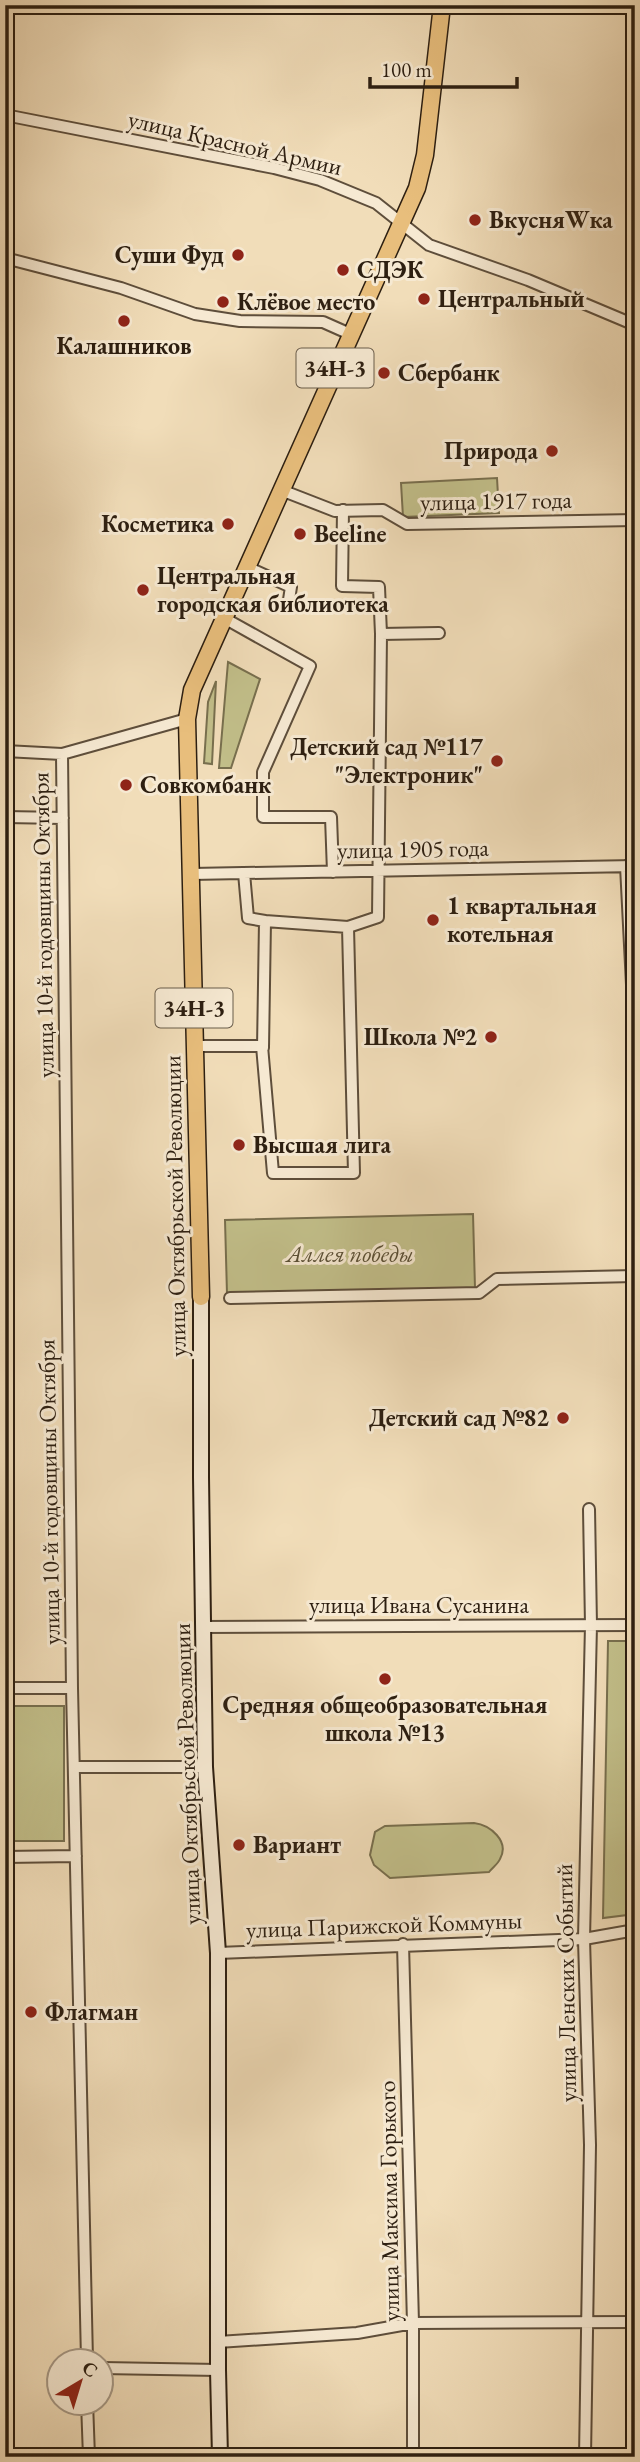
<svg xmlns="http://www.w3.org/2000/svg" width="640" height="2462" viewBox="0 0 640 2462" font-family="'EB Garamond',serif">
	<rect width="100%" height="100%" fill="#f1ddb9"/>
	<filter id="stains"><feTurbulence type="fractalNoise" baseFrequency=".00286" numOctaves="4"/><feColorMatrix values="0 0 0 0 .2 0 0 0 0 .09 0 0 0 0 .02 0 0 0 .5 -.17"/></filter>
	<radialGradient id="worn" r=".72"><stop offset=".6" stop-color="#630" stop-opacity="0"/><stop offset="1" stop-color="#630" stop-opacity=".3"/></radialGradient>
	<path fill="#c2bf8a" stroke="#786f4e" stroke-width="2" d="M497,478L499,513L403,517L401,483Z
		M228,662L260,679L231,768H219Z
		M216,681L212,764L204,763L208,702Z
		M473,1214L475,1288L227,1294L225,1220Z
		M608,1641H635V1914L603,1918Z
		M5,1706H64V1841H5Z
		M474,1823C490,1825 510,1841 500,1859C498,1864 492,1868 489,1872L390,1878L374,1865L370,1855L375,1832L385,1826Z"/>
	<g fill="none" stroke-linecap="round" stroke-linejoin="round">
		<defs>
			<path id="street" d="M5,115L274,168L320,180L376,203L429,245L528,280L635,325
				M5,258L121,288L195,314L240,321L323,322L350,334
				M281,490L335,511L383,510L407,524L635,520
				M247,567L291,587L288,606
				M224,618L310,666L263,772V817H331L333,872
				M381,634L439,633
				M5,751L62,754L187,719
				M62,754L72,1688L87,2360
				M5,817L63,818
				M626,866L635,1044
				M244,873L248,918L265,921L263,1048
				M192,874L635,866
				M265,921L348,927
				M195,1046H262L273,1173H354L348,927L378,917L381,634L379,587L342,586L343,510
				M230,1298L479,1293L497,1279L635,1276
				M203,1627L635,1625
				M5,1688H72
				M74,1767H205
				M5,1857L76,1856
				M403,1944L413,2323V2457
				M218,1953L584,1939L635,1930
				M218,2342L357,2333L413,2323L635,2322
				M102,2368L218,2370
				M87,2402L89,2457
				M585,2457L590,2145L584,1939L591,1625L589,1509"/>
			<path id="secondary" d="M201,1297V1477L205,1767L218,1953V2370L220,2457"/>
			<path id="primary" d="M201,1297L187,719L192,690L417,188L425,155L442,5"/>
		</defs>
		<use href="#street" stroke="#5e4e3b" stroke-width="14"/>
		<use href="#secondary" stroke="#2d1f11" stroke-width="18"/>
		<use href="#primary" stroke="#2d1f11" stroke-width="19"/>
		<use href="#street" stroke="#f6e9d2" stroke-width="10"/>
		<use href="#secondary" stroke="#f6e9d2" stroke-width="14"/>
		<use href="#primary" stroke="#e8be7c" stroke-width="16"/>
	</g>
	<g fill="#8f2418" stroke="#f6e9d2" stroke-width="2.5">
		<circle cx="475" cy="220" r="7"/>
		<circle cx="238" cy="255" r="7"/>
		<circle cx="343" cy="270" r="7"/>
		<circle cx="424" cy="299" r="7"/>
		<circle cx="223" cy="302" r="7"/>
		<circle cx="124" cy="321" r="7"/>
		<circle cx="384" cy="373" r="7"/>
		<circle cx="552" cy="451" r="7"/>
		<circle cx="228" cy="524" r="7"/>
		<circle cx="300" cy="534" r="7"/>
		<circle cx="143" cy="590" r="7"/>
		<circle cx="497" cy="761" r="7"/>
		<circle cx="126" cy="785" r="7"/>
		<circle cx="433" cy="920" r="7"/>
		<circle cx="491" cy="1037" r="7"/>
		<circle cx="239" cy="1145" r="7"/>
		<circle cx="563" cy="1418" r="7"/>
		<circle cx="385" cy="1679" r="7"/>
		<circle cx="239" cy="1845" r="7"/>
		<circle cx="31" cy="2012" r="7"/>
	</g>
	<g text-anchor="middle" stroke-width="6" stroke-linejoin="round" paint-order="stroke">
		<g fill="#f6e9d2" stroke="#695c4b" stroke-width="2">
			<rect x="296.5" y="348.5" width="77" height="39" rx="5"/>
			<rect x="155.5" y="988.5" width="77" height="39" rx="5"/>
		</g>
		<g font-size="23" font-weight="bold" fill="#2d1f11">
			<text x="335" y="376">34Н-3</text>
			<text x="194" y="1016">34Н-3</text>
		</g>
		<g font-size="24" fill="#2d1f11" stroke="#f6e9d2">
			<text transform="translate(235 143) rotate(13)" y="8">улица Красной Армии</text>
			<text transform="translate(496 501) rotate(-1)" y="8">улица 1917 года</text>
			<text transform="translate(413 849) rotate(-1)" y="8">улица 1905 года</text>
			<text transform="translate(43 925) rotate(-91)" y="8">улица 10-й годовщины Октября</text>
			<text transform="translate(175 1206) rotate(-91)" y="8">улица Октябрьской Революции</text>
			<text transform="translate(49 1492) rotate(-91)" y="8">улица 10-й годовщины Октября</text>
			<text x="419" y="1613">улица Ивана Сусанина</text>
			<text transform="translate(187 1774) rotate(-92)" y="8">улица Октябрьской Революции</text>
			<text transform="translate(384 1925) rotate(-2)" y="8">улица Парижской Коммуны</text>
			<text transform="translate(566 1983) rotate(-91)" y="8">улица Ленских Событий</text>
			<text transform="translate(389 2201) rotate(-91)" y="8">улица Максима Горького</text>
		</g>
		<g font-size="24" font-weight="bold" fill="#2d1f11" stroke="#f6e9d2" text-anchor="start">
			<text x="489" y="228">ВкусняWка</text>
			<text x="224" y="263" text-anchor="end">Суши Фуд</text>
			<text x="357" y="278">СДЭК</text>
			<text x="438" y="307">Центральный</text>
			<text x="237" y="310">Клёвое место</text>
			<text x="124" y="354" text-anchor="middle">Калашников</text>
			<text x="398" y="381">Сбербанк</text>
			<text x="538" y="459" text-anchor="end">Природа</text>
			<text x="214" y="532" text-anchor="end">Косметика</text>
			<text x="314" y="542">Beeline</text>
			<text x="157" y="584">Центральная<tspan x="157" dy="28">городская библиотека</tspan></text>
			<text x="483" y="755" text-anchor="end">Детский сад №117<tspan x="483" dy="28">"Электроник"</tspan></text>
			<text x="140" y="793">Совкомбанк</text>
			<text x="447" y="914">1 квартальная<tspan x="447" dy="28">котельная</tspan></text>
			<text x="477" y="1045" text-anchor="end">Школа №2</text>
			<text x="253" y="1153">Высшая лига</text>
			<text x="549" y="1426" text-anchor="end">Детский сад №82</text>
			<text x="385" y="1713" text-anchor="middle">Средняя общеобразовательная<tspan x="385" dy="28">школа №13</tspan></text>
			<text x="253" y="1853">Вариант</text>
			<text x="45" y="2020">Флагман</text>
		</g>
		<g font-size="24" font-style="italic" fill="#5a4f35" stroke="#f6e9d2">
			<text x="350" y="1262">Аллея победы</text>
		</g>
	</g>
	<rect width="640" height="2462" fill="none" stroke="#f1ddb9" stroke-width="28"/>
	<rect x="7" y="7" width="626" height="2448" fill="none" stroke="#2d1f11" stroke-width="3.5"/>
	<rect x="14" y="14" width="612" height="2434" fill="none" stroke="#2d1f11" stroke-width="2"/>
	<g transform="translate(80 2382) rotate(38)"><circle r="33" fill="#f6e9d2" stroke="#a69885" stroke-width="2"/>
	<path d="M0-5L12 26L0 18L-12 26Z" fill="#8f2418"/>
	<text y="-10" font-size="19" font-weight="bold" text-anchor="middle" fill="#2d1f11">С</text>
	</g>
	<path d="M370 77v10h147v-10" fill="none" stroke="#2d1f11" stroke-width="3.5"/>
	<text x="381" y="77" font-size="21" fill="#2d1f11" stroke="#f6e9d2" stroke-width="5" paint-order="stroke">100 m</text>
	<rect width="100%" height="100%" filter="url(#stains)"/>
	<rect width="100%" height="100%" fill="url(#worn)"/>
</svg>
